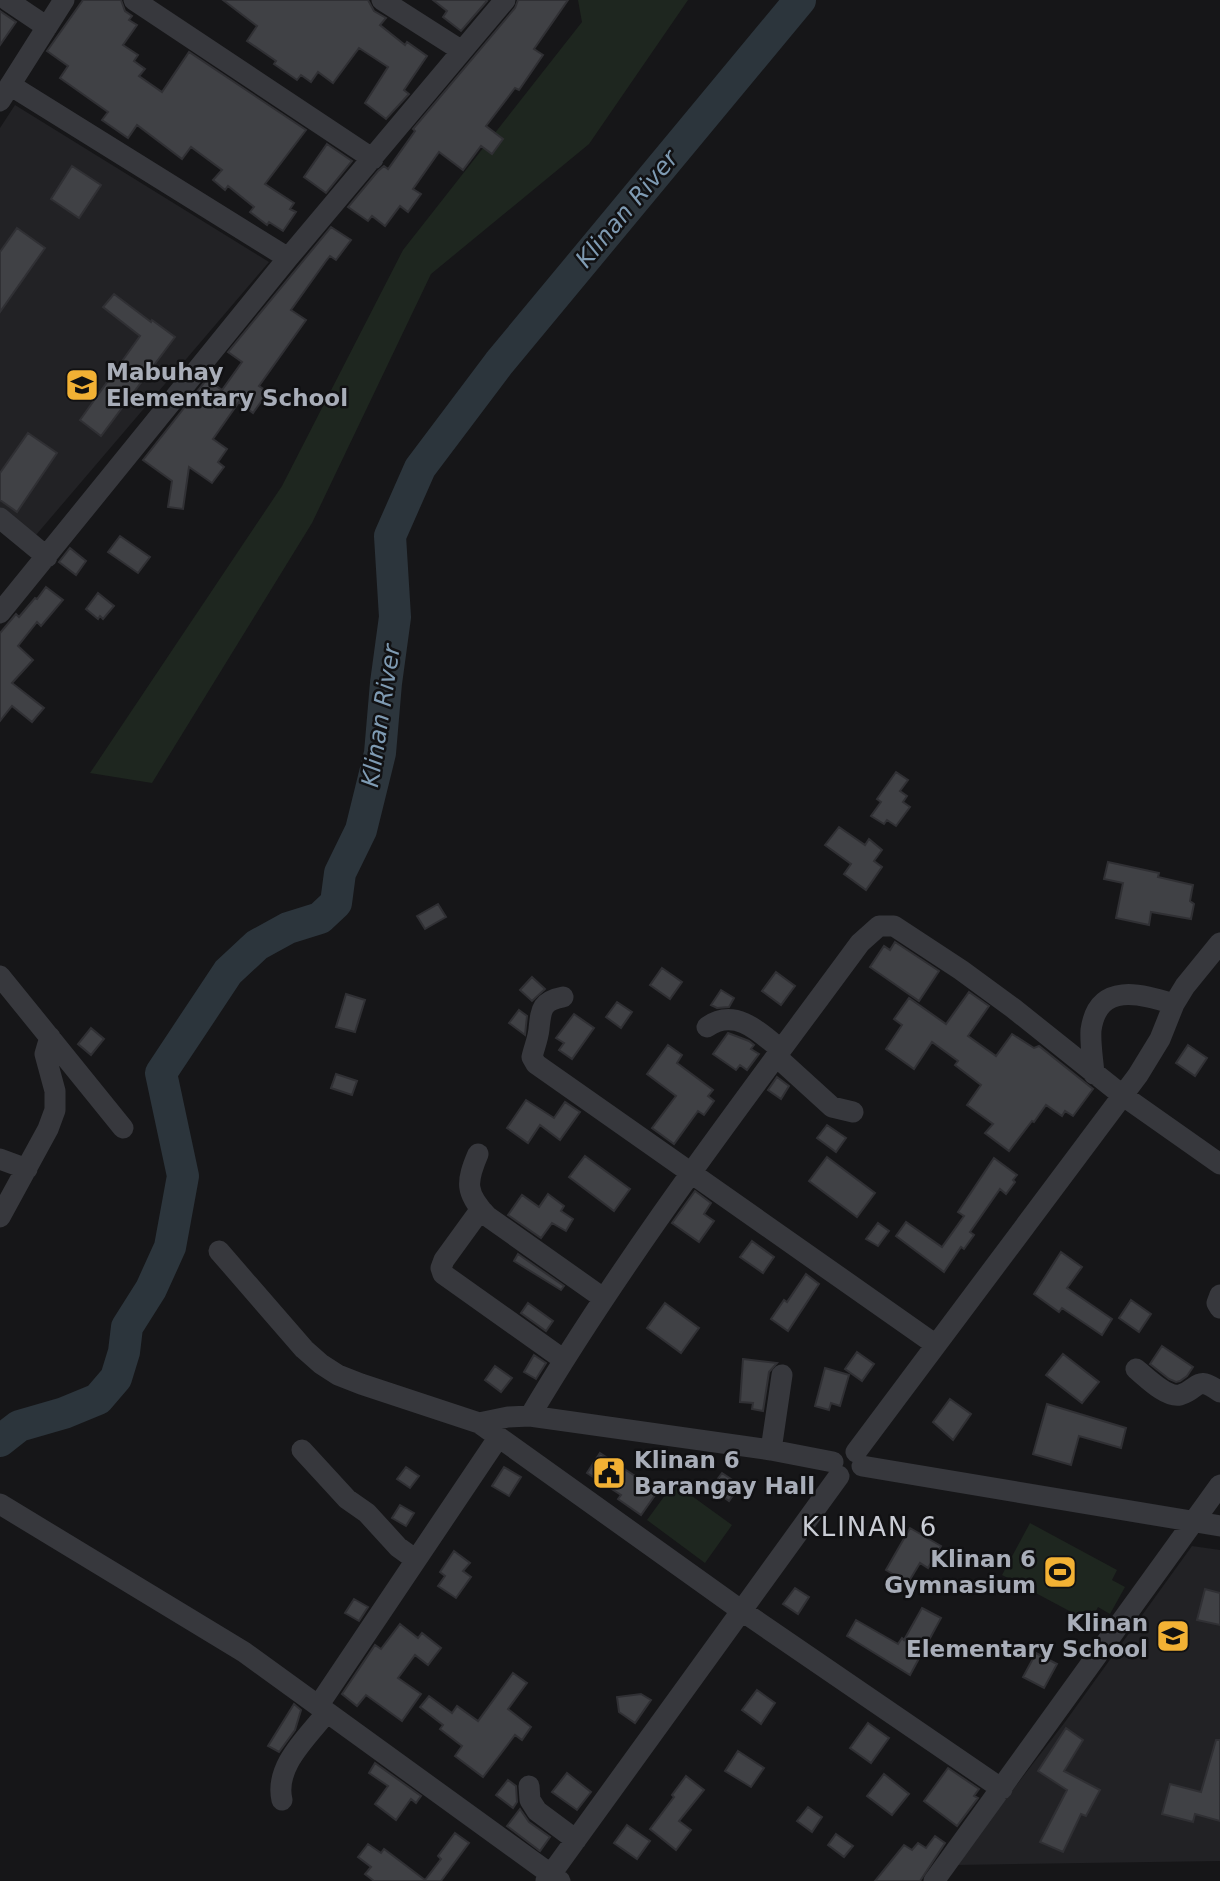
<svg xmlns="http://www.w3.org/2000/svg" width="1220" height="1881" viewBox="0 0 1220 1881" font-family="'DejaVu Sans',sans-serif">
	<rect width="100%" height="100%" fill="#161618"/>
	<path fill="#222225" d="M15,105L269,262L36,535L0,509V128Z
		M1192,1546L1220,1550V1861L955,1865L1065,1722Z"/>
	<path fill="#1e261f" d="M578,0H688L589,144L431,274L312,523L152,783L90,773L282,486L403,250L582,22Z
		M674,1483L732,1525L705,1563L647,1520Z
		M1030,1523L1117,1570L1112,1580L1125,1587L1110,1614L1098,1607L1090,1622L1002,1575Z"/>
	<g fill="none" stroke-linecap="round" stroke-linejoin="round">
		<path stroke="#2c353c" stroke-width="32" d="M0,1441L19,1426L64,1413L98,1399L116,1378L124,1352L127,1327L151,1289L170,1247L183,1176L161,1073L228,972L257,945L288,928L320,918L336,903L340,873L361,830L380,753L386,683L395,617L390,536L420,468L499,363L800,0"/>
	</g>
	<path fill="#404145" stroke="#303034" stroke-width="2" d="M83,0H121L125,11L132,16L129,20L137,25L123,45L138,55L134,61L145,69L139,76L162,92L189,52L306,130L265,184L294,203L290,209L296,212L283,231L269,222L267,225L250,212L254,207L228,186L225,190L213,180L222,170L191,147L182,159L137,125L128,138L102,120L108,112L60,78L68,66L47,51Z
		M223,0H368L374,11L386,18L380,25L405,45L407,42L427,56L404,90L409,94L386,119L365,103L388,67L359,48L333,83L318,72L311,82L301,75L297,80L274,64L276,61L247,41L257,26Z
		M433,0H485L487,1L461,31L443,17L447,11Z
		M518,0H568L534,49L543,55L519,90L515,88L486,126L503,139L492,154L481,146L463,170L439,152L413,189L421,194L408,212L400,206L385,226L372,216L368,221L348,207L378,171L384,166L388,169L415,131L413,129L515,8Z
		M0,11L16,22L0,45Z
		M327,144L352,161L326,193L304,177Z
		M72,166L101,185L79,218L51,199Z
		M331,227L351,240L336,260L330,256L326,261L291,310L306,320L259,386L268,392L253,413L239,402L213,439L227,449L218,462L224,467L212,483L189,467L183,509L168,507L172,481L143,460L207,379L222,390L242,362L228,352Z
		M17,228L45,248L0,312V252Z
		M114,294L151,322L152,320L175,337L101,436L80,420L140,336L103,307Z
		M28,433L57,453L17,512L0,500V473Z
		M120,536L150,557L138,573L108,552Z
		M70,548L86,561L76,575L59,562Z
		M46,587L63,600L41,626L37,622L18,646L33,660L12,683L44,708L32,722L12,706L0,721V633L16,614L19,617L35,598L37,599Z
		M98,593L114,606L103,619L100,616L98,619L86,609Z
		M896,772L908,780L900,791L907,796L903,802L910,807L896,826L887,820L884,824L871,816L881,802L877,799Z
		M839,827L865,845L869,839L882,850L874,861L882,867L866,890L844,874L851,864L825,845Z
		M1108,862L1159,873L1158,877L1193,885L1190,901L1194,904L1191,919L1151,912L1149,925L1116,918L1123,883L1104,879Z
		M438,904L446,917L425,929L417,916Z
		M895,942L939,971L919,1001L870,967L884,946L890,950Z
		M662,968L682,982L670,999L650,985Z
		M776,972L795,986L781,1005L762,991Z
		M532,977L545,989L532,1001L520,990Z
		M721,990L734,998L729,1007L717,1008L711,1005Z
		M969,992L989,1006L968,1036L996,1056L1012,1034L1034,1048L1039,1046L1093,1089L1073,1116L1065,1111L1062,1116L1046,1105L1034,1122L1032,1121L1009,1151L985,1133L993,1124L967,1105L981,1085L955,1065L958,1061L932,1042L914,1069L886,1049L902,1025L894,1019L909,998L946,1024Z
		M346,994L365,1000L355,1032L336,1027Z
		M617,1002L632,1012L621,1028L606,1017Z
		M519,1010L527,1016L525,1035L509,1023Z
		M574,1014L594,1028L572,1059L559,1050L564,1043L556,1038Z
		M91,1028L104,1039L91,1055L78,1044Z
		M728,1033L749,1041L754,1045L751,1049L759,1054L747,1070L740,1065L736,1070L713,1054Z
		M668,1045L682,1055L677,1063L713,1090L708,1096L714,1101L704,1115L698,1111L674,1144L652,1128L676,1096L647,1074Z
		M1188,1045L1207,1058L1195,1076L1176,1063Z
		M336,1074L357,1081L352,1095L331,1088Z
		M777,1077L789,1086L781,1099L768,1090Z
		M526,1100L554,1118L565,1102L580,1112L560,1140L540,1125L528,1143L507,1128Z
		M827,1125L846,1138L836,1152L817,1138Z
		M585,1156L630,1189L614,1211L569,1177Z
		M827,1157L875,1193L857,1217L809,1181Z
		M994,1158L1017,1175L1013,1180L1015,1182L1006,1194L1000,1189L970,1232L974,1235L964,1249L961,1247L944,1272L896,1236L906,1222L942,1247L964,1216L958,1212Z
		M695,1191L711,1203L704,1214L714,1221L699,1242L672,1223Z
		M548,1194L564,1206L561,1211L573,1219L566,1231L552,1223L541,1238L508,1215L522,1195L539,1207Z
		M878,1223L889,1231L878,1246L866,1239Z
		M752,1241L774,1257L763,1273L740,1257Z
		M1061,1252L1082,1267L1067,1288L1112,1319L1102,1335L1062,1308L1059,1312L1034,1294Z
		M518,1254L564,1286L561,1290L514,1261Z
		M806,1274L819,1284L788,1331L771,1319L784,1300L787,1302Z
		M1131,1300L1151,1314L1139,1332L1119,1318Z
		M528,1303L553,1321L546,1331L521,1313Z
		M665,1303L699,1328L681,1353L647,1328Z
		M1162,1346L1193,1367L1187,1376L1180,1381L1176,1382L1169,1379L1150,1364Z
		M857,1352L874,1364L862,1381L845,1369Z
		M1063,1354L1099,1382L1082,1403L1046,1375Z
		M534,1355L546,1363L536,1379L524,1372Z
		M743,1359L777,1363L769,1372L763,1411L752,1409L753,1403L740,1402Z
		M495,1366L512,1378L501,1392L485,1380Z
		M825,1368L849,1375L840,1406L831,1403L829,1410L815,1406Z
		M950,1399L971,1414L953,1440L933,1422Z
		M1047,1404L1126,1428L1121,1448L1079,1436L1071,1465L1033,1454Z
		M600,1453L658,1491L641,1515L618,1499L621,1495L587,1473Z
		M406,1467L419,1476L410,1488L397,1479Z
		M504,1467L521,1477L509,1496L492,1486Z
		M722,1473L740,1485L729,1501L711,1488Z
		M400,1505L414,1513L406,1526L392,1518Z
		M910,1528L941,1546L928,1568L920,1563L908,1583L886,1570Z
		M454,1551L470,1563L463,1571L471,1577L456,1598L438,1586L445,1576L440,1572Z
		M795,1588L809,1597L798,1614L783,1604Z
		M1205,1589L1220,1593V1625L1197,1620Z
		M354,1599L368,1607L359,1621L345,1613Z
		M922,1608L941,1618L910,1675L847,1636L856,1620L898,1644L902,1638L904,1640Z
		M400,1624L418,1638L422,1633L441,1648L428,1665L415,1655L398,1678L421,1694L402,1721L366,1695L357,1706L342,1694L375,1645L381,1649Z
		M1036,1653L1057,1664L1044,1688L1023,1677Z
		M513,1673L527,1683L508,1709L531,1727L522,1740L515,1735L483,1777L455,1756L462,1746L440,1729L443,1725L420,1707L429,1696L452,1713L457,1706L478,1721Z
		M757,1690L775,1703L761,1724L742,1710Z
		M641,1694L651,1700L635,1723L619,1712L617,1697Z
		M294,1704L301,1710L295,1730L279,1752L268,1746Z
		M868,1723L889,1738L871,1763L850,1748Z
		M1066,1728L1083,1740L1064,1771L1100,1790L1086,1816L1081,1814L1063,1852L1040,1842L1067,1790L1038,1771Z
		M1216,1740H1220V1821L1195,1814L1193,1822L1162,1814L1170,1784L1201,1792Z
		M738,1751L764,1768L751,1787L725,1771Z
		M375,1763L421,1796L416,1803L411,1799L396,1820L375,1804L388,1786L369,1773Z
		M948,1768L979,1789L974,1796L978,1798L957,1826L924,1801Z
		M567,1773L591,1792L577,1810L552,1792Z
		M884,1774L909,1794L892,1815L867,1796Z
		M686,1776L704,1790L679,1821L691,1830L676,1850L650,1829L674,1797L672,1795Z
		M508,1780L516,1786L517,1802L513,1808L496,1795Z
		M808,1807L822,1817L812,1832L797,1821Z
		M520,1809L529,1822L550,1837L540,1851L507,1826Z
		M627,1825L650,1841L637,1859L614,1843Z
		M455,1833L469,1843L441,1881H374L365,1874L371,1867L358,1857L368,1844L381,1853L384,1849L425,1880L441,1859L438,1856Z
		M836,1834L853,1846L844,1857L828,1845Z
		M935,1836L945,1843L920,1881H875L904,1845L912,1850L918,1843L926,1848Z"/>
	<g fill="none" stroke-linecap="round" stroke-linejoin="round">
		<path stroke="#37383d" stroke-width="21" d="M7,0L47,27
			M134,0L373,159
			M382,0L462,51
			M10,85L288,258
			M0,101L64,0
			M0,518L47,557
			M0,613L288,258L505,0
			M0,976L123,1128
			M563,997C541,1001 541,1010 539,1029C538,1039 534,1048 532,1057L536,1064L936,1345
			M707,1027C735,1007 760,1032 781,1050
			M777,1057L832,1107L853,1112
			M1094,1074C1093,1060 1090,1044 1091,1030C1098,981 1141,994 1174,1004
			M478,1154C466,1182 465,1193 487,1216L603,1298
			M0,1159L27,1169
			M481,1209L444,1260L441,1268L443,1274L564,1360
			M0,1217L48,1129L55,1110V1091L45,1054L50,1037
			M219,1251L304,1349L321,1364L338,1375L361,1384L479,1423L742,1611L1002,1789
			M1220,1295L1217,1303L1220,1308
			M1136,1369C1146,1377 1166,1398 1180,1395C1200,1389 1195,1374 1220,1392
			M530,1416C628,1251 746,1098 860,943L879,926H894L961,970L1013,1008L1122,1095L1220,1164
			M479,1423L508,1417L530,1416L771,1450L833,1462
			M302,1450L347,1499L367,1513L398,1547L416,1560
			M771,1450L782,1375
			M856,1452L1138,1075L1160,1039L1174,1004L1185,986L1220,943
			M862,1466L1220,1526
			M0,1504L244,1652L560,1881
			M318,1706L498,1438
			M529,1786L530,1800L537,1811L576,1840
			M282,1800C274,1766 308,1737 327,1712
			M546,1881L839,1476
			M934,1881L1220,1485"/>
	</g>
	<defs>
		<symbol id="school-square" viewBox="-11 -11 22 22"><rect x="-9" y="-9" width="18" height="18" rx="4" fill="#f2b134" stroke="#111113"/><path d="M0-5L7-2L0 1L-7-2ZM-4 1L0 2.5L4 1V4Q0 6-4 4Z" fill="#111"/></symbol>
		<symbol id="civic-square" viewBox="-11 -11 22 22"><rect x="-9" y="-9" width="18" height="18" rx="4" fill="#f2b134" stroke="#111113"/><path d="M-.6-6.5H3V-4.5H.6V-3L4-1V1h2V6H-6V1h2V-1L-.6-3ZM-1.2 2.5V6h2.4V2.5Z" fill="#111"/></symbol>
		<symbol id="stadium-square" viewBox="-11 -11 22 22"><rect x="-9" y="-9" width="18" height="18" rx="4" fill="#f2b134" stroke="#111113"/><path d="M0-5a6.5 5 0 1 0 0 10a6.5 5 0 1 0 0-10ZM-3.5-1.8h7v3.6h-7Z" fill="#111"/></symbol>
	</defs>
	<g fill-rule="evenodd">
		<use href="#school-square" x="63" y="366" width="38" height="38"/>
		<use href="#civic-square" x="590" y="1454" width="38" height="38"/>
		<use href="#stadium-square" x="1041" y="1553" width="38" height="38"/>
		<use href="#school-square" x="1154" y="1617" width="38" height="38"/>
	</g>
	<g text-anchor="middle" stroke-width="5" stroke-linejoin="round" paint-order="stroke">
		<g font-size="23" font-weight="bold" fill="#a8adb8" stroke="#111113" text-anchor="start">
			<text x="106" y="380">Mabuhay<tspan x="106" dy="26">Elementary School</tspan></text>
			<text x="634" y="1468">Klinan 6<tspan x="634" dy="26">Barangay Hall</tspan></text>
			<text x="1036" y="1567" text-anchor="end">Klinan 6<tspan x="1036" dy="26">Gymnasium</tspan></text>
			<text x="1148" y="1631" text-anchor="end">Klinan<tspan x="1148" dy="26">Elementary School</tspan></text>
		</g>
		<g font-size="24" font-style="italic" fill="#7f9bb3" stroke="#111113">
			<text transform="translate(627 209) rotate(-50)" y="8">Klinan River</text>
			<text transform="translate(381 716) rotate(-81)" y="8">Klinan River</text>
		</g>
		<g font-size="26" letter-spacing="2" fill="#c9ccd4" stroke="#111113">
			<text x="870" y="1536">KLINAN 6</text>
		</g>
	</g>
</svg>
